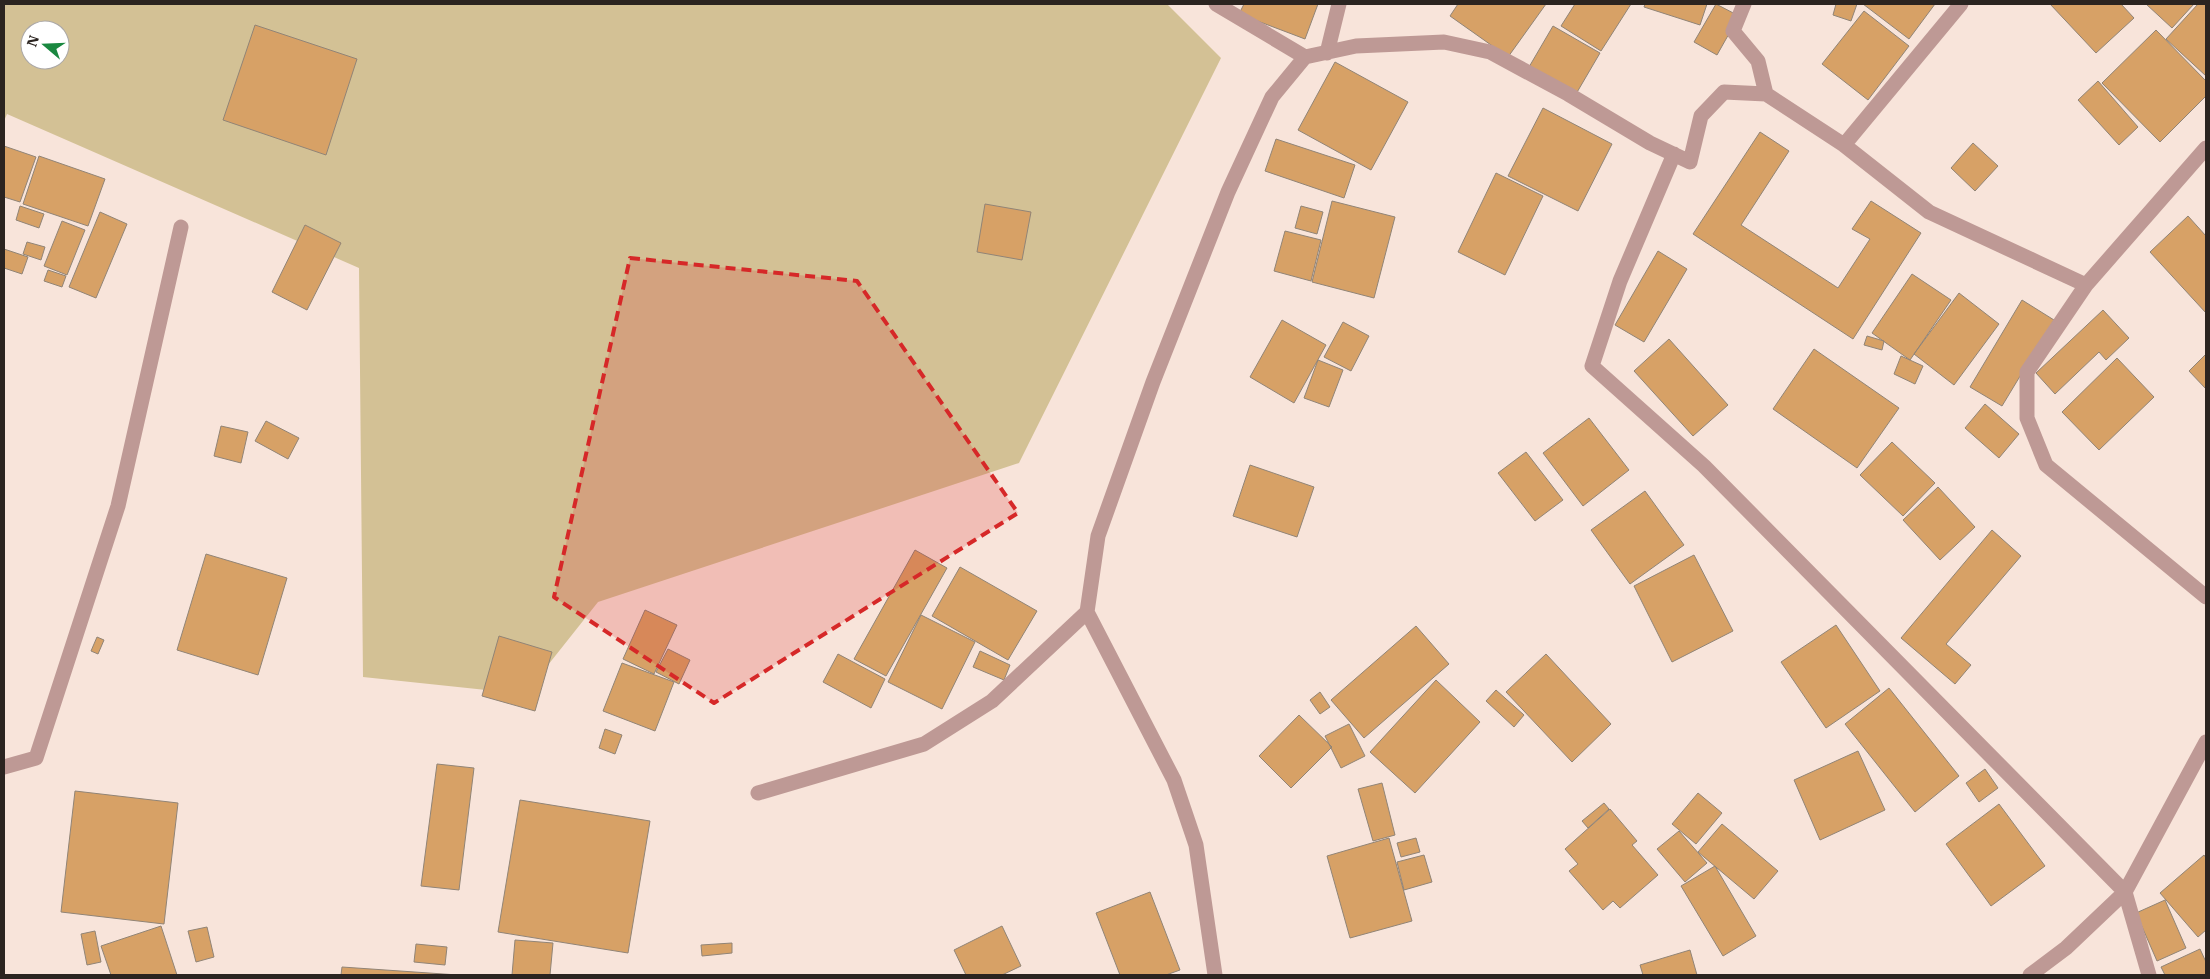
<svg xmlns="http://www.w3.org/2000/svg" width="2210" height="979" viewBox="0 0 2210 979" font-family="'IBM Plex Serif',serif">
	<rect width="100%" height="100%" fill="#f8e4da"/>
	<path fill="#d3c195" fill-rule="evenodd" d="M4,4H1167L1221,58L1019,463L598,602L525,694L363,677L359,268L7,114L4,121ZM30,30H60V60H30Z"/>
	<path fill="#d7a166" stroke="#918476" d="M1244,4H1318L1305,39L1239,14Z
		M1458,4H1546L1508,57L1450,16Z
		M1575,4H1631L1601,51L1561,26Z
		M1645,4H1707L1700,25L1644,7Z
		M1716,4L1739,16L1717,55L1694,42Z
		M1836,4H1857L1851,21L1833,15Z
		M1863,4H1935L1909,39Z
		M2050,4H2121L2134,18L2096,53Z
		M2146,4H2194L2172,28Z
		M2198,4H2206V76L2166,39Z
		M1864,11L1909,46L1868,100L1822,64Z
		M255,25L357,59L326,155L223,120Z
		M1553,26L1600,53L1576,94L1529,67Z
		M2156,30L2206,81V96L2160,142L2102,83Z
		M1335,62L1408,102L1371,170L1298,130Z
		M2098,81L2138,127L2119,145L2078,100Z
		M1543,108L1612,144L1578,211L1508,176Z
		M1760,132L1789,151L1741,225L1838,288L1870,239L1852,229L1871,201L1921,233L1853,339L1693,234Z
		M1276,139L1355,165L1344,198L1265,171Z
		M1973,143L1998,166L1975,191L1951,168Z
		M4,146L36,157L20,202L4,197Z
		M39,156L105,179L88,226L23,204Z
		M1496,173L1543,196L1505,275L1458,252Z
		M1332,201L1395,217L1374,298L1312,282Z
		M985,204L1031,212L1022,260L977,252Z
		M20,206L44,214L39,228L16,220Z
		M1301,206L1323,212L1317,234L1295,228Z
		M100,212L127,224L96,298L69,287Z
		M2188,216L2206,236V313L2150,252Z
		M62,221L85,230L67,275L44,266Z
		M305,225L341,243L307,310L272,292Z
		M1285,231L1321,240L1311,281L1274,271Z
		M27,242L45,247L41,260L23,254Z
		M4,249L28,257L22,274L4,268Z
		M1658,251L1687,269L1644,342L1615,325Z
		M48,270L66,276L62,287L44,281Z
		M1912,274L1951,300L1910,360L1872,333Z
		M1959,293L1999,324L1954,385L1914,354Z
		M2022,300L2054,320L2002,406L1970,387Z
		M2103,310L2129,338L2106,360L2099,352L2055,394L2036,373Z
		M1282,320L1326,345L1294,403L1250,377Z
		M1343,322L1369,336L1351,371L1324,357Z
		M1867,336L1884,341L1882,350L1864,345Z
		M1669,339L1728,405L1693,436L1634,371Z
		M1814,349L1899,408L1857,468L1773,409Z
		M2206,354V389L2189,371Z
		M1901,356L1923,366L1915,384L1894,374Z
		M2117,358L2154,397L2099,450L2062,412Z
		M1318,360L1343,370L1329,407L1304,398Z
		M1985,404L2019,434L1999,458L1965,428Z
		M1589,418L1629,470L1583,506L1543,453Z
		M266,421L299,438L288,459L255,441Z
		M221,426L248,432L241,463L214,456Z
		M1892,442L1935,483L1903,516L1860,475Z
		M1526,452L1563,500L1535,521L1498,473Z
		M1250,465L1314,487L1297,537L1233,516Z
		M1938,487L1975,527L1940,560L1903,520Z
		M1645,491L1684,545L1630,584L1591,530Z
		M1992,530L2021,556L1946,644L1971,665L1955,684L1901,638Z
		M915,550L947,568L886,676L854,659Z
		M206,554L287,578L258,675L177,650Z
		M1694,555L1733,631L1672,662L1634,586Z
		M960,567L1037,611L1008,660L932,616Z
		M645,610L677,625L654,674L623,659Z
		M921,615L975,642L942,709L888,682Z
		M1836,625L1880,691L1826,728L1781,662Z
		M1416,626L1449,664L1364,738L1331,700Z
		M499,636L552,652L535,711L482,696Z
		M97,637L104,640L98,654L91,651Z
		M668,649L690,660L679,684L656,672Z
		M980,651L1010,665L1004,680L973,667Z
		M838,654L885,679L871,708L823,682Z
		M1546,654L1611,724L1572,762L1506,692Z
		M622,663L674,682L655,731L603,711Z
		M1436,680L1480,722L1415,793L1370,752Z
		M1889,688L1959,776L1915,812L1845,724Z
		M1496,690L1524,715L1514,727L1486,701Z
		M1320,692L1330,707L1320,714L1310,700Z
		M1299,715L1332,747L1291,788L1259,756Z
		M1349,724L1365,756L1341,768L1325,736Z
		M605,729L622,735L615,754L599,748Z
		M1858,751L1885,810L1820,840L1794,780Z
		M437,764L474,768L459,890L421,886Z
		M1985,769L1998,788L1979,802L1966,783Z
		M1382,783L1395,835L1373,841L1358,789Z
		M75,791L178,803L164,924L61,912Z
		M1698,793L1722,813L1696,844L1672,824Z
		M520,800L650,821L628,953L498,932Z
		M1604,803L1609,809L1588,828L1582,821Z
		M1999,804L2045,866L1991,906L1946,844Z
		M1610,809L1637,841L1632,845L1658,875L1620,908L1613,901L1603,910L1569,871L1578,864L1565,849Z
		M1722,824L1778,871L1754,899L1698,852Z
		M1679,831L1707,863L1685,882L1657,849Z
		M1389,838L1412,921L1350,938L1327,856Z
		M1416,838L1420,852L1401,857L1397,843Z
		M1424,855L1432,882L1404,890L1397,862Z
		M2204,855L2206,858V930L2198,937L2160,893Z
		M1715,866L1756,936L1723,956L1681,886Z
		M1150,892L1180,970L1166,975H1120L1096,913Z
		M2165,900L2186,948L2157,961L2136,913Z
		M161,926L177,975H111L101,946Z
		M1002,926L1021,966L1002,975H966L954,950Z
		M207,927L214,957L196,962L188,931Z
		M95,931L101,962L87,965L81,934Z
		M515,940L553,943L550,975H512Z
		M732,943V953L702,956L701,945Z
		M416,944L447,947L445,965L414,962Z
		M2200,949L2206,962V975H2165L2161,967Z
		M1690,950L1697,975H1643L1640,965Z
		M342,967L458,975H341Z"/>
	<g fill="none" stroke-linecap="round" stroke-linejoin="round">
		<path stroke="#be9995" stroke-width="15" d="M1216,4L1305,57
			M1744,4L1733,31L1758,61L1766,94L1844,145L1929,212L2086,285
			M1327,53L1339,4
			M1844,145L1961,4
			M2206,148L2086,285L2027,372V418L2046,465L2206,597
			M1674,154L1620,281L1592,366L1704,466L2125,892L2149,975
			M4,767L36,758L118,506L181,227
			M758,793L924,744L992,701L1087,612
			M1215,975L1196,845L1174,780L1087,612L1098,536L1153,382L1228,192L1272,97L1305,57L1356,46L1444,42L1490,52L1568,94L1650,143L1690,162L1701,116L1724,92L1766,94
			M2030,975L2066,948L2125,892L2206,742"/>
	</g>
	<path fill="#d62828" fill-opacity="0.2" stroke="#d62828" stroke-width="4" stroke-dasharray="10 6" stroke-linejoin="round" d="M630,258L857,281L1018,513L714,703L554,597Z"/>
	<rect width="2210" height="979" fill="none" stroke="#2b2420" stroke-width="10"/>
	<g transform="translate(45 45) rotate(289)"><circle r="24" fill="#ffffff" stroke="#aaa7a6"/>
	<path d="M0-4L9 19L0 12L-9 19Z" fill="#1a8840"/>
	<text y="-8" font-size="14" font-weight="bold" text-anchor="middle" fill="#2b2420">N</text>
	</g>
</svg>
